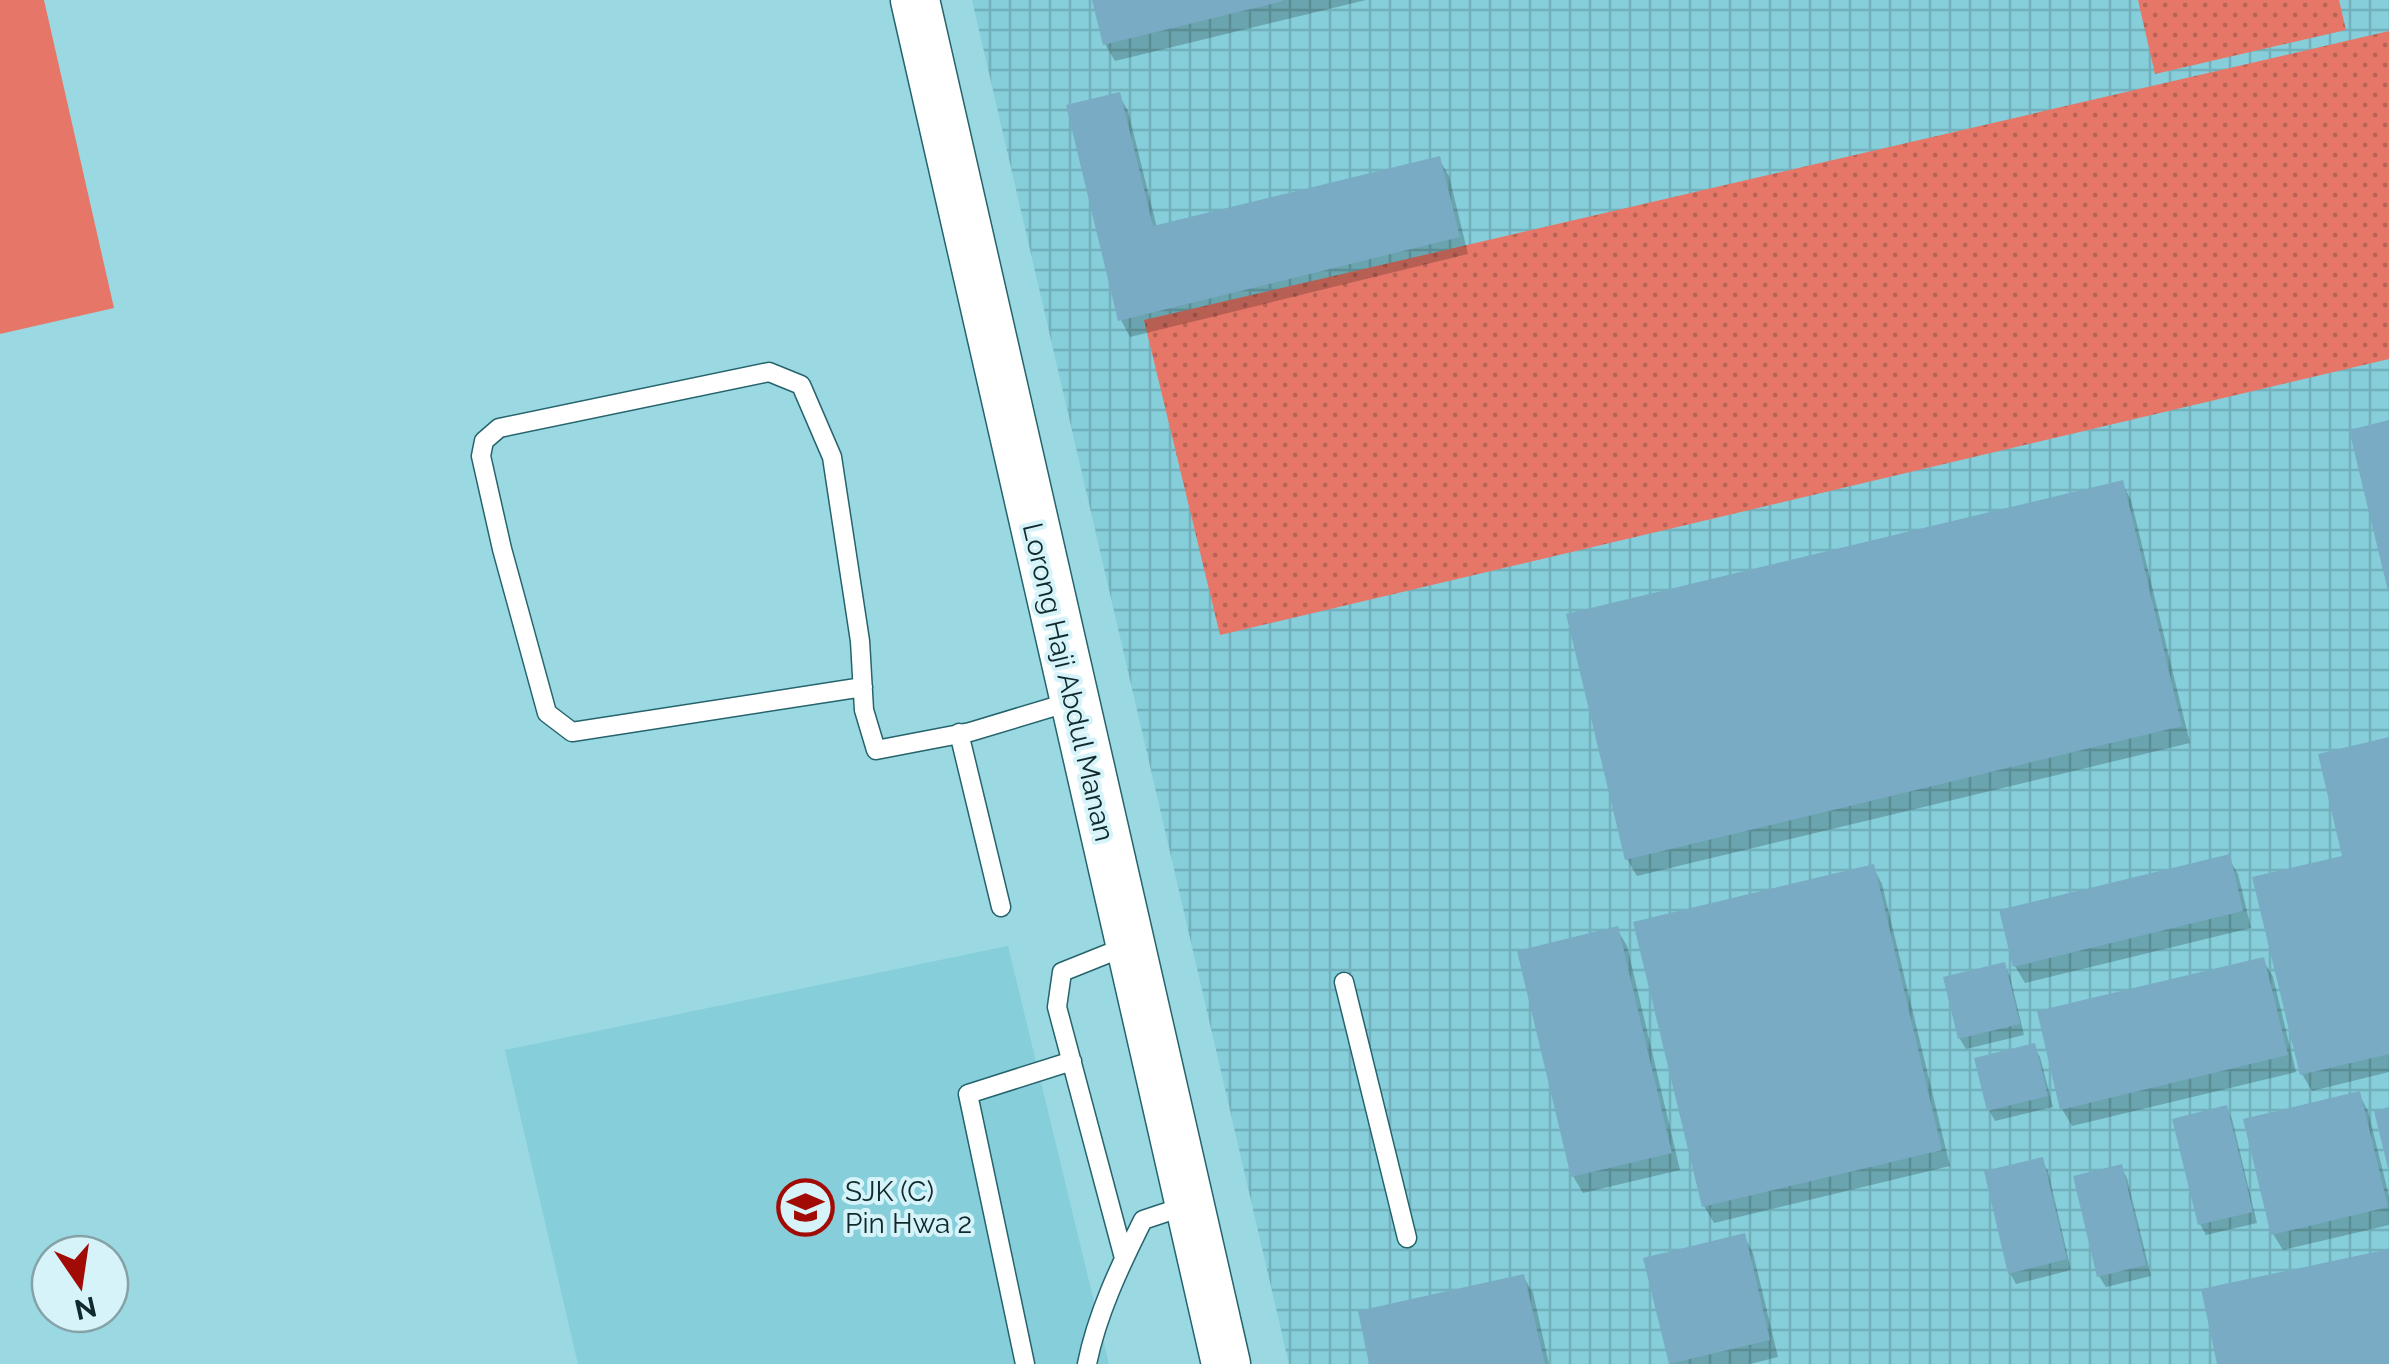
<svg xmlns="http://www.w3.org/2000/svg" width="2389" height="1364" viewBox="0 0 2389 1364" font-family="Raleway,sans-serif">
	<defs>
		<pattern id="industrial-grid" width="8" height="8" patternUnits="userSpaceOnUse" patternTransform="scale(2.5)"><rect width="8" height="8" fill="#85ceda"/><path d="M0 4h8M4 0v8" fill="none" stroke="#72b1bb"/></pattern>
		<pattern id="grass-dots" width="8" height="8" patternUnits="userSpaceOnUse" patternTransform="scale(2.5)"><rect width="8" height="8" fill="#e67768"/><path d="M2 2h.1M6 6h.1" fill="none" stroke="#b96256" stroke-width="1.8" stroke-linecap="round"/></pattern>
	</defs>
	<rect width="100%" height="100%" fill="#9ad8e2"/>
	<path fill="#85ceda" d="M1008,946L1109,1364H578L505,1050Z"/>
	<path fill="url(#industrial-grid)" d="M972,0H2389V1364H1289Z"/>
	<path fill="url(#grass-dots)" d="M2138,0H2339L2346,30L2155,74Z
		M2389,31V359L1220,635L1144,320Z"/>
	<path fill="#e67768" d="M0,0H44L114,308L0,334Z"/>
	<path fill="#0003" d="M1094,0H1366L1115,61L1105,44Z
		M1119,95L1128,111L1157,228L1439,159L1449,176L1468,254L1130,337L1121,320Z
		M2122,483L2131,500L2190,743L1637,876L1627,859Z
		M2389,739V1072L2312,1091L2302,1074L2345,858Z
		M2228,857L2238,874L2251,928L2025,983L2015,966Z
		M1873,867L1882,884L1950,1166L1714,1223L1704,1206Z
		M1617,929L1627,946L1680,1170L1583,1193L1573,1176Z
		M2263,960L2273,977L2296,1072L2072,1126L2062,1109Z
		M2004,965L2010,976L2024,1035L1966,1049L1960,1039L1946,979Z
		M2034,1046L2040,1057L2053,1107L1995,1121L1989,1110Z
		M2359,1094L2368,1111L2389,1196V1225L2283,1250L2273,1234Z
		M2226,1108L2232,1119L2257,1223L2206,1235L2200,1224Z
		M2041,1160L2048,1171L2071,1270L2016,1284L2010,1273Z
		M2121,1167L2127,1178L2151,1276L2106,1287L2099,1276Z
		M1744,1236L1753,1253L1778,1357L1750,1364H1671L1646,1260Z
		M1523,1276L1533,1293L1549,1364H1372Z"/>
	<path fill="#79acc4" d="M1092,0H1283V1L1103,45Z
		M1120,92L1153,226L1440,156L1460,237L1118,321L1066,105Z
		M2389,420V591H2388L2349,430Z
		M2123,480L2182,726L1625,860L1566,614Z
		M2389,737V1054L2300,1075L2252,877L2342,856L2318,754Z
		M2230,854L2243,911L2013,967L1999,910Z
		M1874,864L1942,1150L1702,1207L1633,922Z
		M1618,926L1672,1153L1571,1177L1517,951Z
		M2264,957L2288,1055L2060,1110L2037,1011Z
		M2005,962L2020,1024L1958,1039L1943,977Z
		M2035,1043L2048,1096L1987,1111L1974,1058Z
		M2360,1091L2388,1207L2271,1235L2243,1119Z
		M2227,1105L2253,1212L2198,1225L2172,1119Z
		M2389,1107V1168H2388L2374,1111Z
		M2043,1157L2067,1259L2008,1274L1984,1171Z
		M2122,1164L2146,1265L2097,1277L2073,1176Z
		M1745,1233L1770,1340L1669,1364L1643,1258Z
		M2389,1249V1364H2217L2201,1289Z
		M1524,1274L1545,1364H1369L1358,1311Z"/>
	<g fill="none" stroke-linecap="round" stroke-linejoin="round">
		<defs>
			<path id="service" d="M863,687L572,732L547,713L502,549L481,456L484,441L499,428L769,372L801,385L832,457L860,641L864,710L876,750L970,732L1063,704L1066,694
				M959,733L1001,907
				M1344,982L1407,1238
				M1124,1258L1057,1007L1062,972L1127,946
				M1025,1364L968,1094L1072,1061
				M1087,1364C1097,1314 1120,1266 1143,1220L1188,1205"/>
			<path id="tertiary" d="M915,0L1226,1364"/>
		</defs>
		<use href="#service" stroke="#26646d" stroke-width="21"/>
		<use href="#tertiary" stroke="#26646d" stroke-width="51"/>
		<use href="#service" stroke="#fff" stroke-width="18"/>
		<use href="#tertiary" stroke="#fff" stroke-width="48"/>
	</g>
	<defs>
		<symbol id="school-ring" viewBox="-11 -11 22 22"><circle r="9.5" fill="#d5f3f8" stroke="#a20a05" stroke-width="1.5"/><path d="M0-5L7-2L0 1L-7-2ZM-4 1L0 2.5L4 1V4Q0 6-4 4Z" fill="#a20a05"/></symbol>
	</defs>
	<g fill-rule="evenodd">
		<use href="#school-ring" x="774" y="1176" width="63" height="63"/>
	</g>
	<g text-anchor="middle" stroke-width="8" stroke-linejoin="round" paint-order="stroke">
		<g font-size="28" fill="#0f292d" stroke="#d5f3f8">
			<text transform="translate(1069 682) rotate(77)" y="10">Lorong Haji Abdul Manan</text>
		</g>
		<g font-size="28" fill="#0f292d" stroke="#d5f3f8" text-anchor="start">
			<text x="845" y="1201">SJK (C)<tspan x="845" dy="32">Pin Hwa 2</tspan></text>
		</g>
	</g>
	<g transform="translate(80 1284) rotate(167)"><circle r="48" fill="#d5f3f8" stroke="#86a2a7" stroke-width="2.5"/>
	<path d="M0-8L18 38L0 25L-18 38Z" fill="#a20a05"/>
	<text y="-15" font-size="28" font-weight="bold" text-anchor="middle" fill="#0f292d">N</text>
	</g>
</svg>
